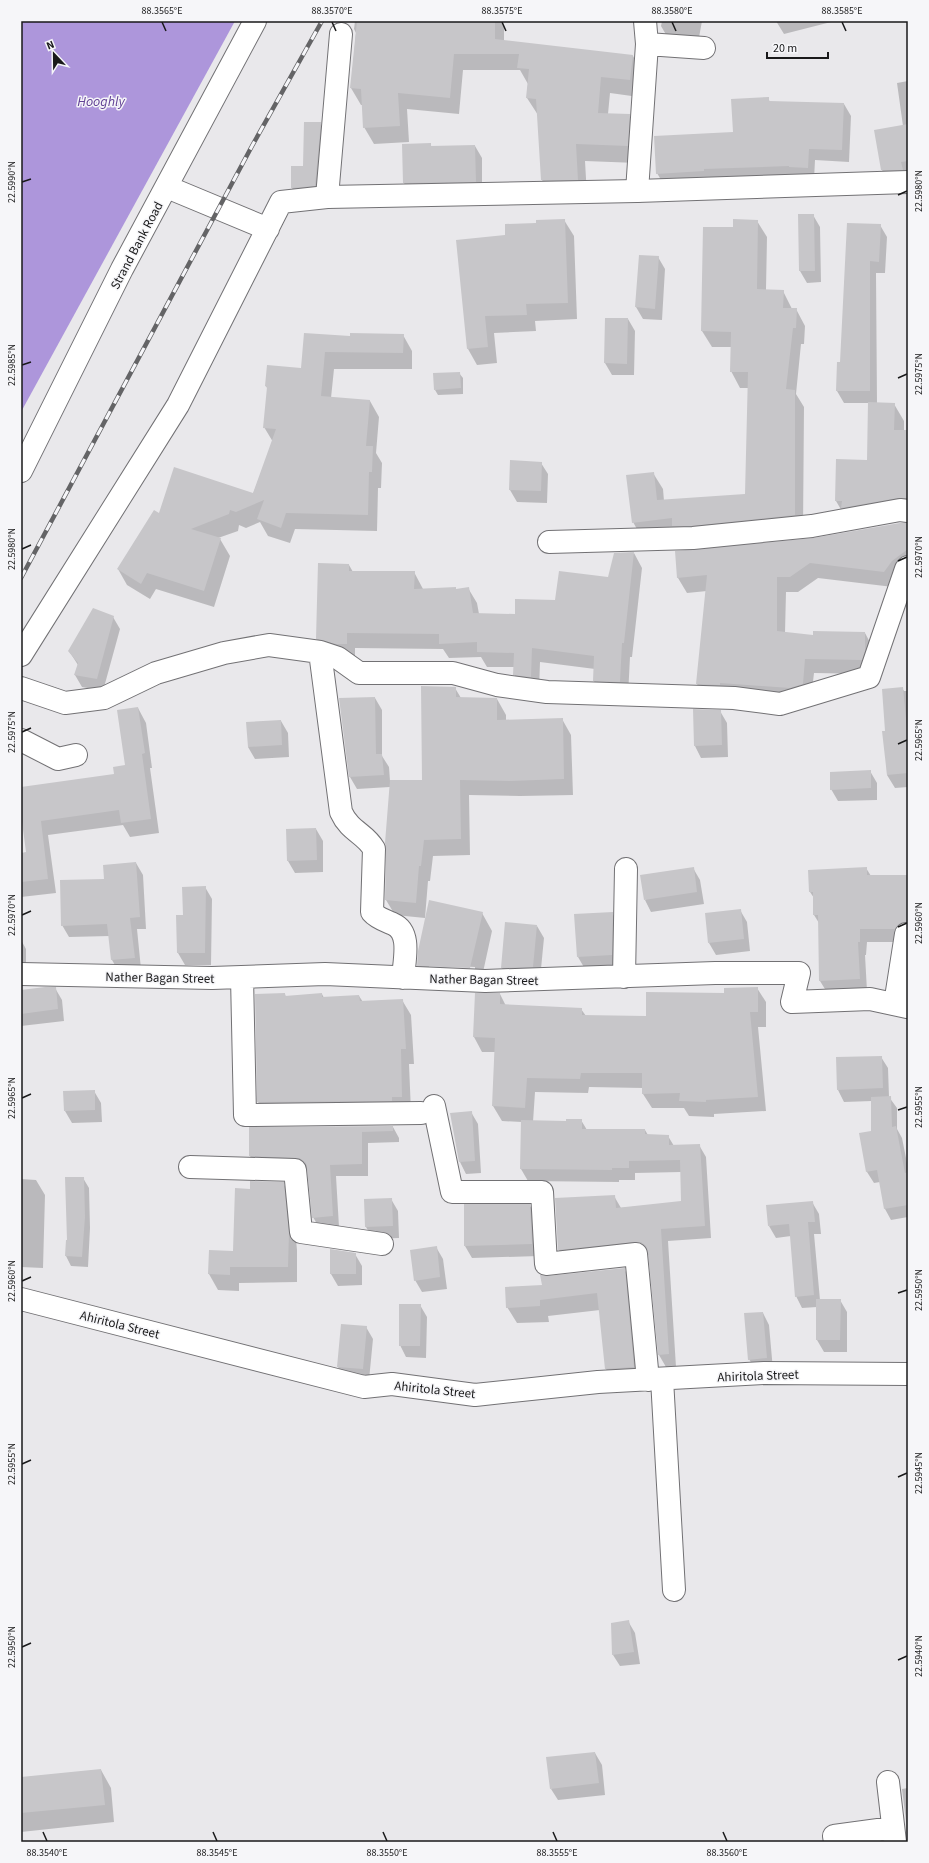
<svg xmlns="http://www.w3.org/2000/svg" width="929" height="1863" viewBox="0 0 929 1863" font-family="'Source Sans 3',sans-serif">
	<rect width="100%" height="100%" fill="#e9e8eb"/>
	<path fill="#ad96db" d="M21,21H235L21,412Z"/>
	<path fill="#0003" fill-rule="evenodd" d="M355,21H501L504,26V41L633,56L642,72L639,97L610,93L608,114L629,115L639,132L637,163L585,161L587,196L552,197L542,180L538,115L527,98L528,84L520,70H463L459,114L407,109L409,142L374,144L364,127L363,105H361L351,88L356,33L354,29Z
		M662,21H702L698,43L668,38L661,26Z
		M776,21H835L784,34Z
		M908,81V184H890L882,170L875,131L903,126L897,83Z
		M768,98L770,102L844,104L851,116L849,162L815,160L814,180L664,185L657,173L734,133Z
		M320,123L327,135L322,197L299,199L292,188L304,167Z
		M430,144L432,147L475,146L482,158V193L411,195L404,183Z
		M813,215L820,227L821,282L807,283L800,271Z
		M564,220L574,236L577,319L535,321L536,331L494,333L497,363L477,365L468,349L506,236L537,224Z
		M757,221L767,237L766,290L783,291L792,309H796L805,326L804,344H801L796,394L804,407L803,531L642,538L633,522L653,473L663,489L664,501L746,495L749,388H740L731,371V347H712L702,331L734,228Z
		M880,225L887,237L885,273H876L877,403L894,404L904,421V431H908V514L846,518L836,501L837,460L868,461L869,403H844L837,391L841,363Z
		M658,257L665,269L662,320L643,319L636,307Z
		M628,319L635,331L634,375H612L605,363Z
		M305,334L351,337L403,335L412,351V369H334L331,398L370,401L379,417L376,453L382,463L381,488H378L377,531L295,529L290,543L268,536L260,522L246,528L239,525L238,531L218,538L220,539L230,556L214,607L156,589L150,599L127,585L118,569L160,514L253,494L273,442L264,427L268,390L266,386L302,369Z
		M459,373L463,378V394L438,395L435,390Z
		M541,463L548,474L547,503L517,502L510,490Z
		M908,524V570L893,587L818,578L798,592H786L785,633L814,636L865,633L873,648L870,674L814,673L811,699H706L697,684L707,591L687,593L678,578L676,552L813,539Z
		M634,553L642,568L632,657H630L628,696L602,695L594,681L595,669L540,662L539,691L523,689L514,674V667H487L481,657L449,658L443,649L355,648V659L326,653L317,639L349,565L353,572H414L423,589L456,590L468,588L477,603L479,614L516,615L556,601L608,579Z
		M113,617L120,629L103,691L82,687L75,675L78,665L69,651Z
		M455,688L461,698L497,699L506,715V721L562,719L571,735L573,795L520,796L469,795L470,855L433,856L430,881H428L425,918L395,915L386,900L390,787L357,789L350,777L375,698L382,710V756L389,767L390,781H423Z
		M902,688L904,691H908V787L895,788L887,775L886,732Z
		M138,708L146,723L152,768H150L159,833L130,837L123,825L48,835L56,893L21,897V854L27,853L21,807V788L115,775L126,766Z
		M720,711L727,723L728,757L701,758L695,746Z
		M281,721L288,733L289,757L255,759L248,747Z
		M870,771L877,783V800L838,801L831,789Z
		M316,829L323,841V872L295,873L288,861Z
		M136,863L143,875L146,929H137L141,969L119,972L112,960L110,936L69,937L62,925L105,880Z
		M693,868L700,880L704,904L651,912L645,900Z
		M866,868L871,876H908V936L902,942H867L866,955H865L867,991L828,994L820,981L819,923L814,915V898L810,892Z
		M205,887L212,899L211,965H185L178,953L177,916H184Z
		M740,910L747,922L750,951L716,955L709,943Z
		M482,913L492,931L480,986L428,983L418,965ZM429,965L475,967V969L429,967Z
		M612,913L619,925L618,967L585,969L578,957Z
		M537,926L544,938L540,979L508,980L502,968Z
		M21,940L26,949V970H21Z
		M55,988L62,1000L64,1021L21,1026V991Z
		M757,988L766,1002V1027H758L766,1111L714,1114V1117L689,1116L684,1108H652L643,1094V1088L589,1087L588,1093L535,1092L533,1122H567L581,1120L587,1130H645L648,1135L668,1136L674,1146L699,1145L706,1157L711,1238L668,1241L676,1367H666L659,1355L649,1255L642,1254L566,1262L559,1250L614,1196L621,1208L682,1202L681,1172L635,1173V1180H619V1182L528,1181L521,1169L522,1122L502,1121L493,1106L495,1052H482L474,1037L476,994H500L506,1006L581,1009L586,1016L647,1017L725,994Z
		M285,994L286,997L322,994L324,998L359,996L363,1002L402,1000L411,1015L414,1064H409L411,1112L267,1117L258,1102L256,995Z
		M881,1057L888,1068L889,1097L897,1108V1129L902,1138L908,1168V1217L891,1220L885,1209L880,1182L874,1183L867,1172L860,1134L872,1132V1101L844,1102L838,1090Z
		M94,1091L101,1103L102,1122L72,1123L65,1111Z
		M471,1112L478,1124L481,1173L466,1174L460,1162Z
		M393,1127L399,1138V1142L368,1143V1176H336L339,1227L320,1229L313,1217L309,1170L257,1167L250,1156V1128Z
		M83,1178L89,1188L90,1228L88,1267L71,1266L66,1256L67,1241H68Z
		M21,1179L36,1180L45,1195L43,1268L21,1267Z
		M283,1183L292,1199L297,1250V1282L239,1283V1291L218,1290L209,1274L210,1251L234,1252Z
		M391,1199L398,1211L399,1238L373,1239L366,1227L365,1200Z
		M812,1202L819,1214L821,1234H814L820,1300H840L847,1312V1352H824L817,1340V1307L802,1308L796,1296L791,1236L776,1238L769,1226Z
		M530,1206L537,1217L539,1256L472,1258L465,1246Z
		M436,1247L443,1259L447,1289L422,1292L415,1280Z
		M355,1254L362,1266V1285L338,1286L331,1274Z
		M624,1269L634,1285L643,1383L615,1385L606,1369L600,1310L548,1316L549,1322L517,1323L507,1307L543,1286L547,1277Z
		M420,1305L427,1317L426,1358L406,1357L400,1345Z
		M763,1313L769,1325L773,1370L756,1371L749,1359Z
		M366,1327L373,1339L369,1380L345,1378L338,1367Z
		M628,1621L635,1633L640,1664L620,1666L613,1655Z
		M595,1753L602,1765L605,1795L558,1800L551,1789Z
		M101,1770L111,1788L114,1822L21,1832V1778Z
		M908,1788V1837L902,1789Z"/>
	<path fill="#c7c6c9" d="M357,21H495V39L633,55L630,80L601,77L598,113L630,114L628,146L576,144L578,180H541L536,99L526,98L529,69L517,68L519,54H454L450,98L398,93L400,126L363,128L361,89L350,88Z
		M769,97V101L844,103L842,150L809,149L808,168L789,167V166L704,169V171L656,174L654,136L733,132L731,99Z
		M304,122H321L315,186L291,188V166H303Z
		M908,124V161L901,162L903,170H881L874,130Z
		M431,143V146L475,145L476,182L403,183L402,144Z
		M798,214H814L815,271H799Z
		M565,219L568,303L526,304L527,315L485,316L488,347L467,349L456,240L505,235V224L536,223V220Z
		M733,219L758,220L757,289L784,290L783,308H797L796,328H793L786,389L795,390V515L692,526H672V518L632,523L626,475L654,472L657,500L745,494L748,372H730L731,332L701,331L703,227H733Z
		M847,223L881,224L879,262L870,261V391H836L837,362H840Z
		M639,255L659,256L655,309L635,307Z
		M605,318H628L627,364L604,363Z
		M304,333L350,336V333L404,334L403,353L325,352L321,396L370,400L366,446H373L372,472H369L368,515L286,513L281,528L257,519L264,500L236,512L230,510L229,514L191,529L221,538L204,591L147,573L141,584L117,569L154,510L159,513L174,467L253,493L276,429L263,428L267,387L265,386L267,365L301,368Z
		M460,372L461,388L434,390L433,373Z
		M868,402L895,403L894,430H908V498H898L841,508L842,501H835L836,459L867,460Z
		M510,460L542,462L541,491L509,490Z
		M900,523H908V549L892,561L884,572L810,563L790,577H777V631L813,635V631L865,632V651L862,660L805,659L803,684L790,688L720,683V685L696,684L707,575L677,578L675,551L813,538Z
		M634,552L624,643H622L620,682L593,681L594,656L532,648L531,677L513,675L514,653L477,652V642L439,644V634L347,633V644H336L316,639L318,563L349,564V571H415L414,589L456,587V589L469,587L473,613L515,614V599L555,600L559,571L608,577L614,553Z
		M93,608L114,616L97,679L74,675L78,663L68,651Z
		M421,686L456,687V697L497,698V720L563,718L564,779L510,781L460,780L461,839L424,840L421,866H419L416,903L385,900L386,849L385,843L390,780H422Z
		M903,687L907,729L908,728V773L887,775L882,731H885L882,689Z
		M375,697L376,754H382L384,775L349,777L339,698Z
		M138,707L145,753L142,754L151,819L121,823L119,810L41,821L48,879L21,882V853L26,852L21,814V787L114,774L113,767L125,765L117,710Z
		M693,709L721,710L722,745L694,746Z
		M281,720L282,745L248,747L246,722Z
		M871,770V788L830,790V772Z
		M316,828L317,860L287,861L286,829Z
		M136,862L140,917L130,918L135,958L111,960L107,924L61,926L60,880L104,879L103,865Z
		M694,867L697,892L644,900L640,875Z
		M867,867V875H908V922L900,923L895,929H860V942H858L860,979L819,981L818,915H813V892H809L808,870Z
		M206,886L205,953H177L176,915H183L182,887Z
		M429,900L483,912L470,968L417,966L418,951Z
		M741,909L744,939L708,943L705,913Z
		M613,912L612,955L577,957L574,914Z
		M505,922L537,925L533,967L501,968Z
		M45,987H56L58,1009L21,1014V990Z
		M758,987V1012H750L758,1097L706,1100V1102L679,1101L680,1093L642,1094V1073H581L580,1079L527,1078L525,1108L492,1106L495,1038L473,1037L475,993H500V1004L582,1008V1015L646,1016V992L724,993V988Z
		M285,993V996L322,993V997L359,995L360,1001L403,999L406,1049H401L402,1097H392V1101L257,1102L255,994Z
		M882,1056L883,1088L837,1090L836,1057Z
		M95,1090V1110L64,1111L63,1091Z
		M891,1096L892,1127L896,1126L905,1173L908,1172V1205L884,1209L877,1170L866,1172L859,1133L871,1131V1097Z
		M472,1111L475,1161L459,1162L450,1113Z
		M566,1119H582V1129H645V1134L669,1135V1145L700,1144L705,1226L661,1229L669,1354L658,1355L648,1253L646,1246L641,1242H635L558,1250L555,1198L615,1195L616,1208L681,1201L680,1160L629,1161V1168H612V1170L520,1169L521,1120L566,1121Z
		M393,1126V1131L362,1132V1164L330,1165L333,1216L312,1218L307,1169L306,1163L301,1159L295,1158L249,1156V1127Z
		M65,1177H84L85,1217L82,1257L65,1256L66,1240H67Z
		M250,1181L284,1182L289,1233L288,1267H230V1275L208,1274L209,1250L233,1251L235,1188L250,1189Z
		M392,1198L393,1226L365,1227L364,1199Z
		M813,1201L815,1222H808L814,1295L795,1297L789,1224L768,1226L766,1205Z
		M464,1204H530L532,1244L464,1246Z
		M437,1246L440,1277L414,1281L410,1250Z
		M330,1249L356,1253V1274H330Z
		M625,1268L634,1367L605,1369L597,1293L540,1300V1306L506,1308L505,1287L542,1285L540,1275L547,1276Z
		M816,1299H841L840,1340H816Z
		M399,1304H421L420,1346H399Z
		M763,1312L767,1358L748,1360L744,1313Z
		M341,1324L367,1326L363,1369L337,1367Z
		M629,1620L634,1652L612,1655L611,1623Z
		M595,1752L599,1783L550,1789L546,1757Z
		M101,1769L105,1805L21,1813V1777Z"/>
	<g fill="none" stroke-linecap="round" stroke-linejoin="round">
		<defs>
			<path id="minor" d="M647,44L704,48
				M637,191L647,44L645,21
				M327,197L341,34
				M549,542L693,538L812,526L900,510L908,511
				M320,652L341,812C350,832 365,833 374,849L372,912C377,918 386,921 393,924C412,932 404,961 403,978
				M21,688L65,703L104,698L156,673L224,653L269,645L320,652L338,658L359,673H453L497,685L547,692L734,698L780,704L869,677L906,569L908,567
				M21,740L58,759L76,755
				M21,974L212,978L325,974L485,981L715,973H799L792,1002L870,999L907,1007
				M242,977L245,1115L421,1113
				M624,977L626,869
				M895,1004L906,934H908
				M434,1106L452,1192H542L546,1264L636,1254L648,1380
				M190,1167L295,1170L301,1232L382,1244
				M21,1299L364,1387L392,1384L475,1395L598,1382L764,1373L908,1374
				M662,1379L674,1590
				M888,1782L895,1842
				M835,1842L834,1836L893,1828"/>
			<path id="major" d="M167,187L268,229
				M21,471L122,269L255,21
				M21,655L178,405L281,202L327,197L637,191L908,182"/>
		</defs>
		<use href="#minor" stroke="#727174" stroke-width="24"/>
		<use href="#major" stroke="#727174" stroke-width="24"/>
		<use href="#minor" stroke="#fff" stroke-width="22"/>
		<use href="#major" stroke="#fff" stroke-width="22"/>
		<defs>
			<path id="rail" d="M21,578L252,146L322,21"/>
		</defs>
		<use href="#rail" stroke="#646466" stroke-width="4.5"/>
		<use href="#rail" stroke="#f6f6f9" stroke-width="3" stroke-dasharray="9" stroke-linecap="butt"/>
	</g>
	<path fill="none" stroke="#19191a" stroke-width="1.5" d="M162,22L166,31M332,22L336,31M502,22L506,31M672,22L676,31M842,22L846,31M22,182L31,179M898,195L907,191M22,365L31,362M898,378L907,374M22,549L31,545M898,561L907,557M22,732L31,728M898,744L907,740M22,915L31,911M898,927L907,923M22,1098L31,1094M898,1110L907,1107M22,1281L31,1277M898,1293L907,1290M22,1464L31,1460M898,1477L907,1473M22,1647L31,1643M898,1660L907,1656M43,1832L47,1841M213,1832L217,1841M383,1832L387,1841M553,1832L557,1841M723,1832L727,1841"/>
	<g text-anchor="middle" stroke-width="3" stroke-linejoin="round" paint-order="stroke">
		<g font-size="13" fill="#19191a" stroke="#f6f6f9">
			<text transform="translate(136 245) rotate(-62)" y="5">Strand Bank Road</text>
			<text transform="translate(160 977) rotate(1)" y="5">Nather Bagan Street</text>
			<text transform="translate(484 979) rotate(1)" y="5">Nather Bagan Street</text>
			<text transform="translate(120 1324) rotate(14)" y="5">Ahiritola Street</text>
			<text transform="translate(758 1375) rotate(-2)" y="5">Ahiritola Street</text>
			<text transform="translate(435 1389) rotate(6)" y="5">Ahiritola Street</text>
		</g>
		<g font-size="14" font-style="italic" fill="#634396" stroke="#f6f6f9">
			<text x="101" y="106">Hooghly</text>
		</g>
	</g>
	<rect width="929" height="1863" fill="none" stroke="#f6f6f9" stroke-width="44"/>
	<g transform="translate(54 54) rotate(338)" stroke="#f6f6f9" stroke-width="3" paint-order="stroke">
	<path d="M0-3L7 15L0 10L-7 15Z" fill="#19191a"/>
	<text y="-6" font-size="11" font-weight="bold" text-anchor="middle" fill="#19191a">N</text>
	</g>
	<path d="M767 52v6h61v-6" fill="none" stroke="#19191a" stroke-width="2"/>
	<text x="773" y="52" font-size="12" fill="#19191a" stroke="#f6f6f9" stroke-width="3" paint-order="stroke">20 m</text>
	<rect x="22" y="22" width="885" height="1819" fill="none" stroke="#19191a" stroke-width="1.5"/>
	<g font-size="10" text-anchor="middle" fill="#19191a">
		<text x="162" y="14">88.3565°E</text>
		<text x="332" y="14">88.3570°E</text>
		<text x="502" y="14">88.3575°E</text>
		<text x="672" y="14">88.3580°E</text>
		<text x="842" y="14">88.3585°E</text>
		<text transform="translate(11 182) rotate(-90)" y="4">22.5990°N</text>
		<text transform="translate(918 191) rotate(-90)" y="4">22.5980°N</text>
		<text transform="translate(11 365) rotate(-90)" y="4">22.5985°N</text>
		<text transform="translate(918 374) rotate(-90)" y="4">22.5975°N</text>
		<text transform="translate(11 549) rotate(-90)" y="4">22.5980°N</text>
		<text transform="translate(918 557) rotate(-90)" y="4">22.5970°N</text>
		<text transform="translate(11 732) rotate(-90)" y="4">22.5975°N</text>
		<text transform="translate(918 740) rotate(-90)" y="4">22.5965°N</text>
		<text transform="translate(11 915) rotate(-90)" y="4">22.5970°N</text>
		<text transform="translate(918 923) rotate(-90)" y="4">22.5960°N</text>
		<text transform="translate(11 1098) rotate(-90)" y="4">22.5965°N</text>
		<text transform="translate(918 1107) rotate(-90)" y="4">22.5955°N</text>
		<text transform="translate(11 1281) rotate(-90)" y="4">22.5960°N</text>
		<text transform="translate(918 1290) rotate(-90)" y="4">22.5950°N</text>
		<text transform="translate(11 1464) rotate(-90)" y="4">22.5955°N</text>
		<text transform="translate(918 1473) rotate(-90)" y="4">22.5945°N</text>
		<text transform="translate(11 1647) rotate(-90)" y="4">22.5950°N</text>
		<text transform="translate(918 1656) rotate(-90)" y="4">22.5940°N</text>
		<text x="47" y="1856">88.3540°E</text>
		<text x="217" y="1856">88.3545°E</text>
		<text x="387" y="1856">88.3550°E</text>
		<text x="557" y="1856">88.3555°E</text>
		<text x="727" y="1856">88.3560°E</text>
	</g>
</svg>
